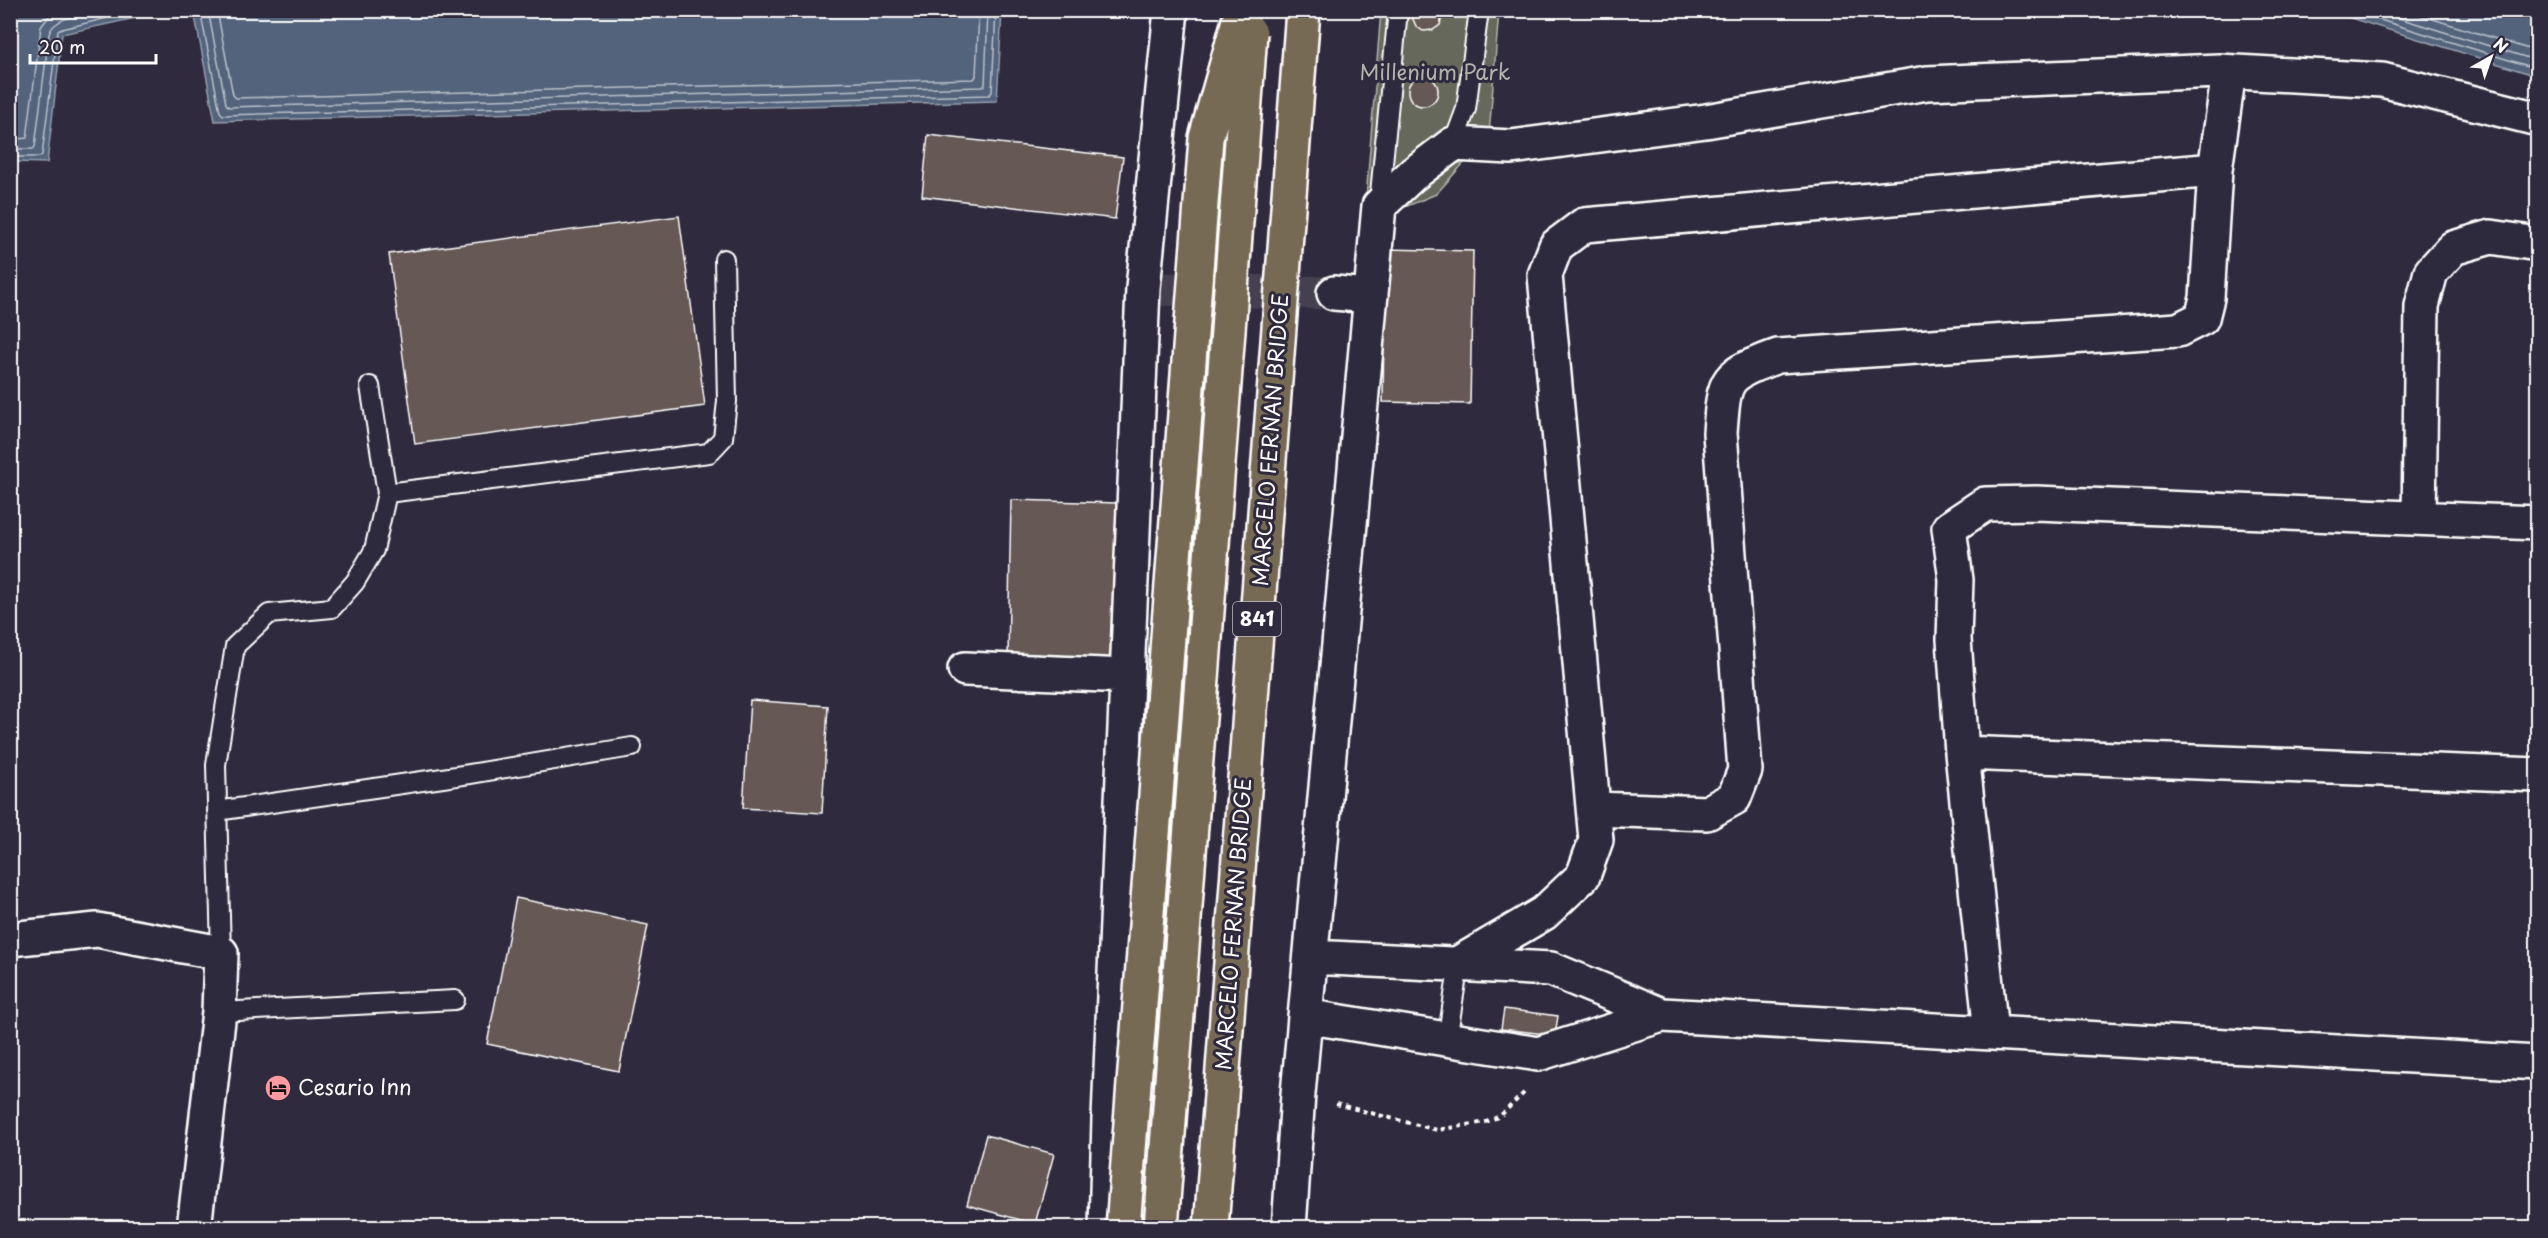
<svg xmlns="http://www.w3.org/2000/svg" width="2548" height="1238" viewBox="0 0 2548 1238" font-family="'Playpen Sans',sans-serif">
	<rect width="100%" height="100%" fill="#2f2a3d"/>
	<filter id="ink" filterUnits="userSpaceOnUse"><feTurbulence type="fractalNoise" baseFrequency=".0167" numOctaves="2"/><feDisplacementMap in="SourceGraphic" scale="12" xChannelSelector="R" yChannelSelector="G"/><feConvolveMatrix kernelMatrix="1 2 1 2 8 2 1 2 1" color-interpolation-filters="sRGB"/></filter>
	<g filter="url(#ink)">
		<path fill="#65685a" stroke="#b2b4ac" stroke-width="1.5" d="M1381,11H1499L1489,135L1436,194L1393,212L1365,211Z"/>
		<path fill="#52637c" stroke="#97a1b0" stroke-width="1.5" d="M11,10L167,11L62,34L47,163L11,162Z
			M194,11H1002L997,101L215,121Z
			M2328,11H2537V76Z"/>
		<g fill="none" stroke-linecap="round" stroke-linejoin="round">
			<path stroke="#bac1cb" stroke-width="1.5" d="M200,10L220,112L223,115L989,95L992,92L996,10
				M208,10L226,104L229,107L982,87L985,85L988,10
				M217,10L233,95L236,98L974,79L976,76L979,10
				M2348,10L2538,69
				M2373,10L2538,61
				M2404,10L2538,52
				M10,140L27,138L41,27L49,16L64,10
				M10,149H33L35,147L49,34C54,15 89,14 105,10
				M10,157H39L42,155L58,30L140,10"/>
		</g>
		<path fill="#655854" stroke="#fff" stroke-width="1.5" d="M1414,10H1440L1442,16L1440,25L1433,30L1423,31L1416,26L1412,17Z
			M1408 91a15 15 0 1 1 30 0a15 15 0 1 1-30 0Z
			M928,135L1123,157L1115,219L922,196Z
			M679,216L705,406L415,444L389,254Z
			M1385,249L1473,251L1470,404L1383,402Z
			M1011,500L1117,503L1113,660L1008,657Z
			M750,700L828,706L822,813L743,808Z
			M516,898L648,925L619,1071L487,1044Z
			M1504,1009L1558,1016L1555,1035L1501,1029Z
			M986,1135L1054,1154L1035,1224L967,1205Z"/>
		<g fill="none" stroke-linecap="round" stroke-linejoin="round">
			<path stroke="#443f50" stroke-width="33" stroke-dasharray="33 16" stroke-linecap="butt" d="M1153,289L1334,293"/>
			<defs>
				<path id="lane" d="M1453,144L1466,109L1479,10
					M1379,204L1398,10
					M387,493L709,453L723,438L727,401L724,259
					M217,811L470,774L632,747
					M221,953L216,765L235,646L269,614L332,608L355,582L374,550L387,493L370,386
					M219,1012L455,1000
					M1447,1040L1459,963"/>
				<path id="street" d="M1334,293L1371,296
					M2419,517L2422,306L2431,272L2453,248L2491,237L2538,244
					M965,669L1127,676
					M1962,753L2538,775
					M1595,809L1707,813L1734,798L1745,770L1720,433C1724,377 1724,375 1778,356L2178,330L2202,318L2207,298L2215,170L2227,86
					M10,939L97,930L221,953L219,1012L194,1228
					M1311,957L1551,969L1662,1015L2538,1063
					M1459,963L1544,913L1583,876L1596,840L1545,275L1556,246L1584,225L2215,170
					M1305,1016L1538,1054L1662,1015
					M1991,1033L1962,753L1954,639L1956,580L1949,528L1985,504L2036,503L2538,523
					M1106,1228L1109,1118L1143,288L1171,10
					M1289,1228L1298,1094L1379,206L1412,175L1453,144L1511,147L1706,121L1927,83L2219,71L2382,80L2538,119"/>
				<path id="primary" d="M1161,1228L1229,317"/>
			</defs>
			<use href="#lane" stroke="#fff" stroke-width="22"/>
			<use href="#street" stroke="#fff" stroke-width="38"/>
			<use href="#primary" stroke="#fff" stroke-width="38"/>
			<path stroke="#fff" stroke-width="4" stroke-dasharray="4.5 4.5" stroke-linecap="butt" d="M1336,1104L1437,1130L1486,1122L1500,1116L1526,1091"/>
			<use href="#lane" stroke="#2f2a3d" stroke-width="18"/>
			<use href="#street" stroke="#2f2a3d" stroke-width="33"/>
			<use href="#primary" stroke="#776a54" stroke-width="33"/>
			<defs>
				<path id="primary-bridge" d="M1229,317L1250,33
					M1123,1228L1206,138L1242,10
					M1211,1228L1303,10"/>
			</defs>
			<use href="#primary-bridge" stroke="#fff" stroke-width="38" stroke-linecap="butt"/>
			<use href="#primary-bridge" stroke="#776a54" stroke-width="33"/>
		</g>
	</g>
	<defs>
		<symbol id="hotel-disc" viewBox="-11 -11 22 22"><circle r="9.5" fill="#ff9aa2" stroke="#2f2a3d"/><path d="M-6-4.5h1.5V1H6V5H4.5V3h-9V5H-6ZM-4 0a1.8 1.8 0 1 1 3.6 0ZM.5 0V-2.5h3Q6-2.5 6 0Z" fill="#111"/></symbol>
	</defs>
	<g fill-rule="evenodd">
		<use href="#hotel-disc" x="263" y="1073" width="30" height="30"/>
	</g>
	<g text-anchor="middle" stroke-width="6" stroke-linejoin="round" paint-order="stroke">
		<rect fill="#2f2a3d" stroke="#c1bfc5" stroke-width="1.5" x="1233" y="602" width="48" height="34" rx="4.5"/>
		<g font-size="20" font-weight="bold" fill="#fff">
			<text x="1257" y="626">841</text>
		</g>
		<g font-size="21" fill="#b2b4ac" stroke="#2f2a3d">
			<text x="1435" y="80">Millenium Park</text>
		</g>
		<g font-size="21" fill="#fff" stroke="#2f2a3d">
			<text transform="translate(1271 440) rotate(-86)" y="7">MARCELO FERNAN BRIDGE</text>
			<text transform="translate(1234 924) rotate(-86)" y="7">MARCELO FERNAN BRIDGE</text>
		</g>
		<g font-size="21" fill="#fff" stroke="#2f2a3d" text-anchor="start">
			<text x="298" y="1095">Cesario Inn</text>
		</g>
	</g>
	<rect width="2548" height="1238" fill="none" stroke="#2f2a3d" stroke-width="36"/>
	<rect x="18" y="18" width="2512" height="1202" fill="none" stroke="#fff" stroke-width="2" filter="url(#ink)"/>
	<g transform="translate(2491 57) rotate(40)" stroke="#2f2a3d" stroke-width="4.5" paint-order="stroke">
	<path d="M0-4.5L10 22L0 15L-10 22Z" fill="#ffffff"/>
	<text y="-9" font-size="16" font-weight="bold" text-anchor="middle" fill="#ffffff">N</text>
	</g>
	<path d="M30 54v9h126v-9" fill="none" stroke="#ffffff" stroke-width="3"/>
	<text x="39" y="54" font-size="18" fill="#ffffff" stroke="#2f2a3d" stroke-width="4.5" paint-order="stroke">20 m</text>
</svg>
